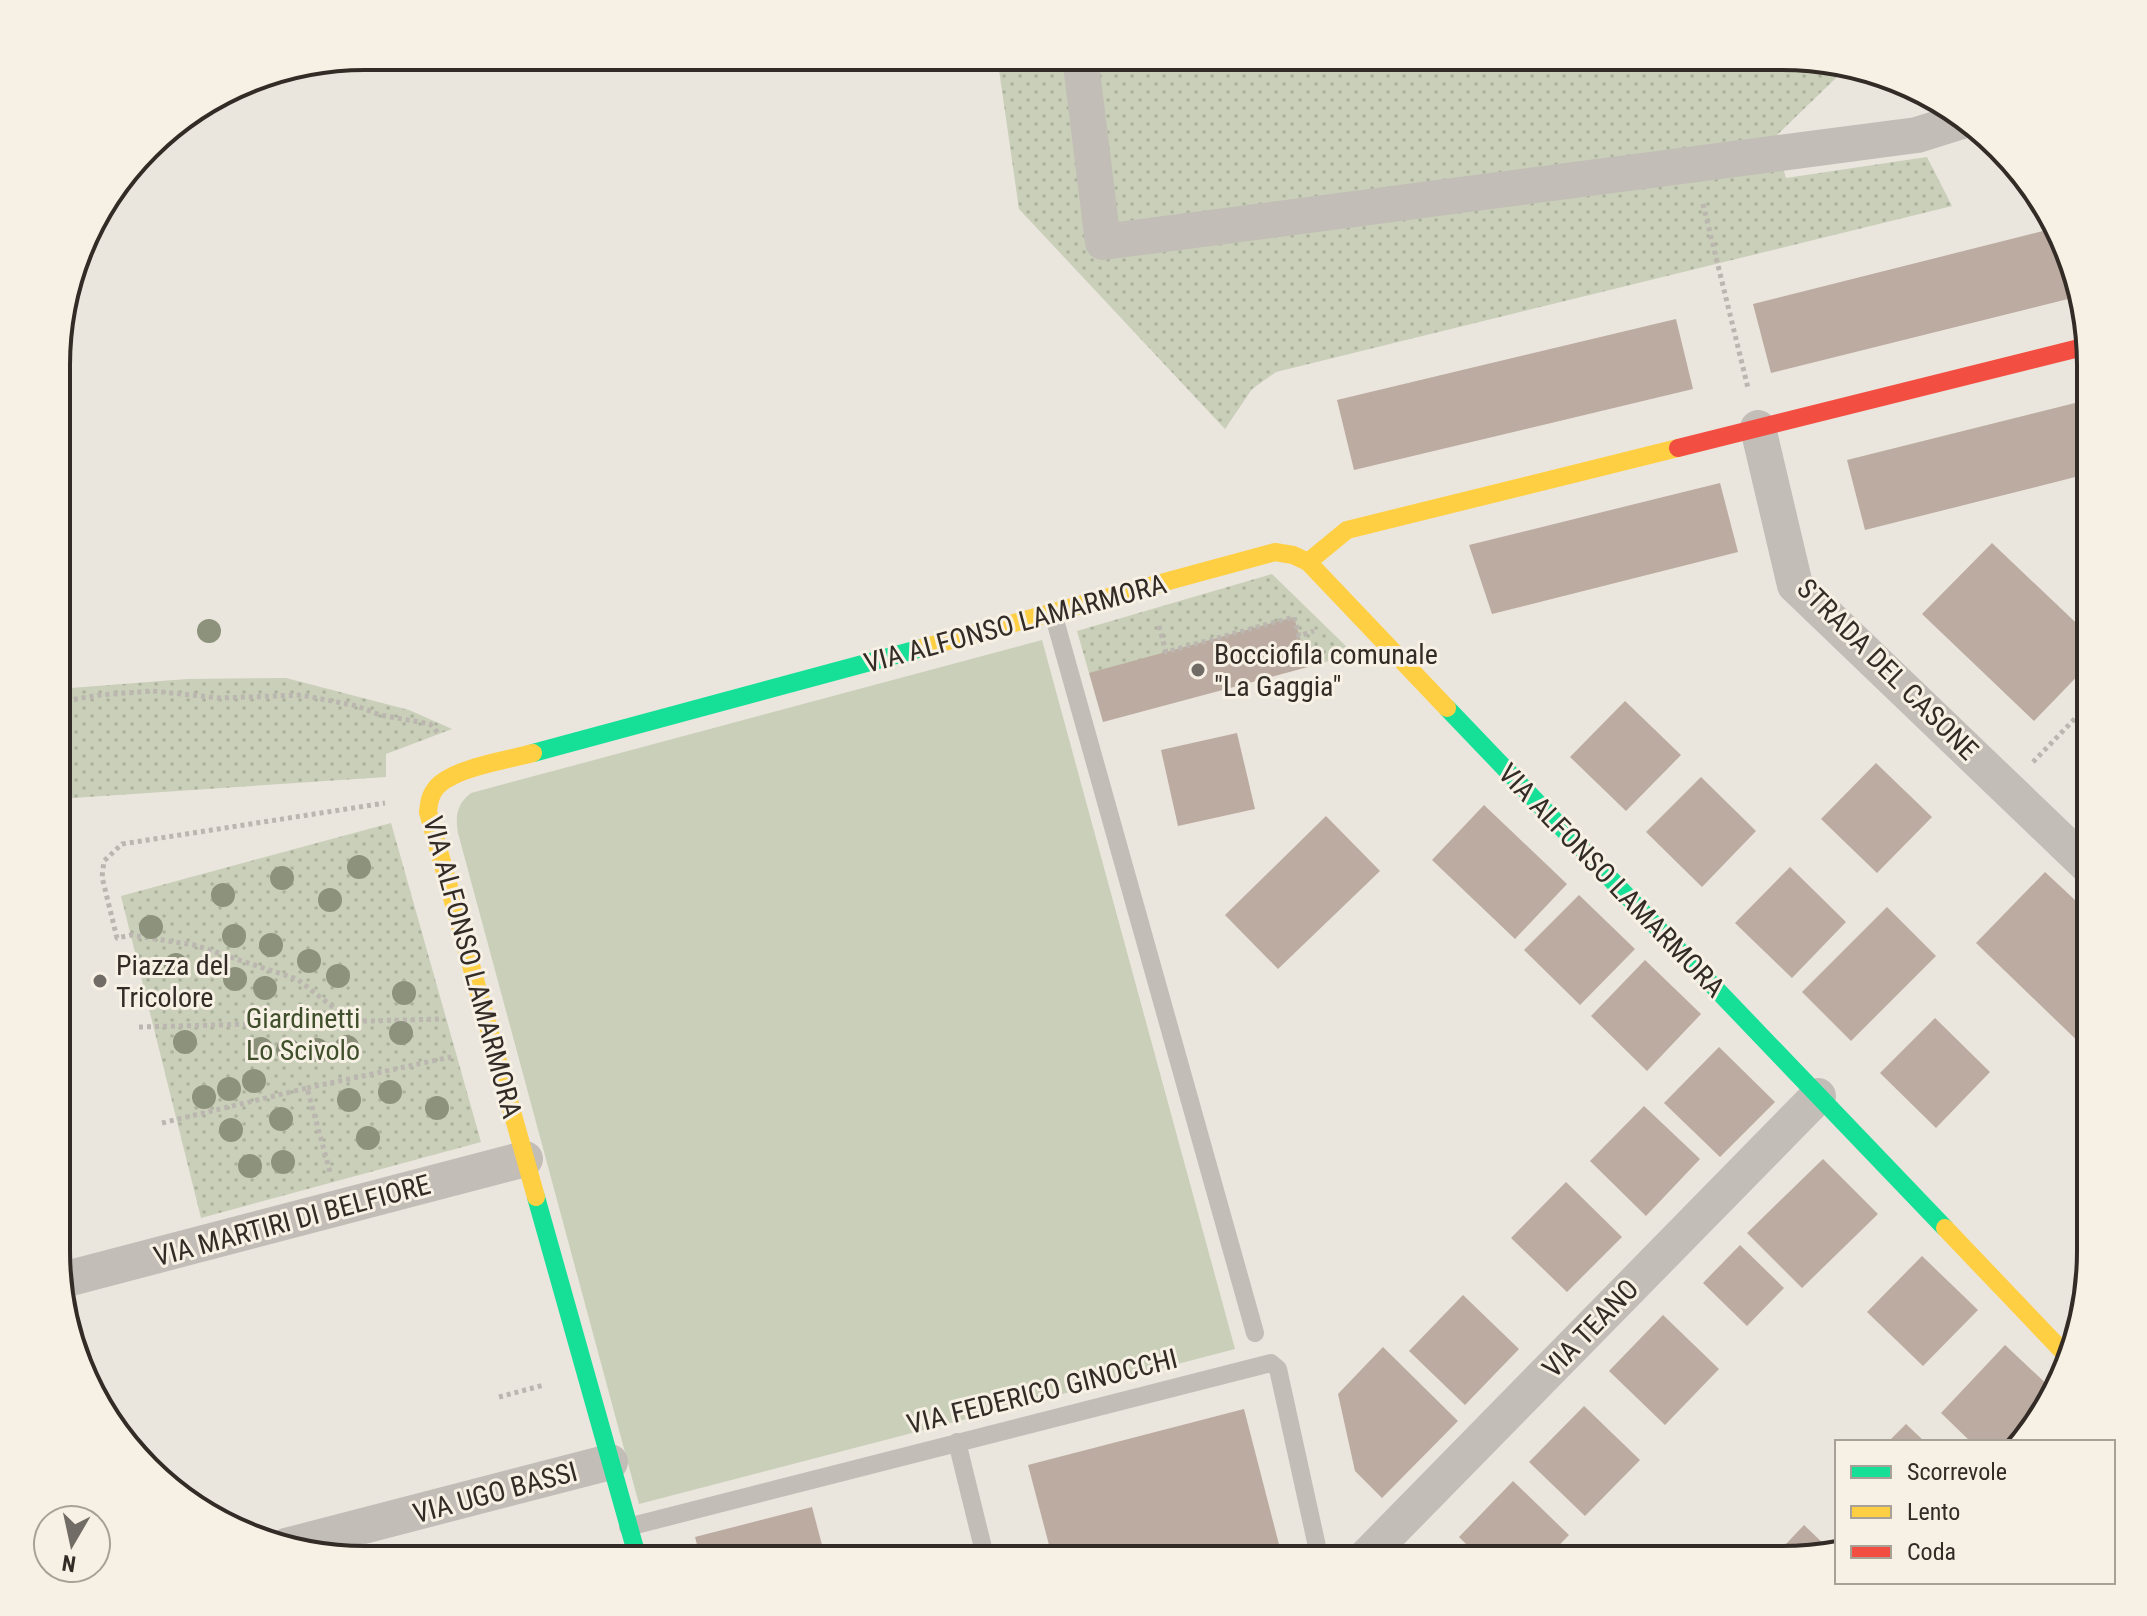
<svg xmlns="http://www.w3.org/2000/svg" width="2147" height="1616" viewBox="0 0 2147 1616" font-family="'Roboto Condensed',sans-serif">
	<defs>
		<pattern id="grass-dots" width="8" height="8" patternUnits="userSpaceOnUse" patternTransform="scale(2)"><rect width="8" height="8" fill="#c9cfb8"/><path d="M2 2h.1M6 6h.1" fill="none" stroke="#adb29e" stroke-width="1.8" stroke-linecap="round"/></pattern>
	</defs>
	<rect width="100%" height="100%" fill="#eae5dd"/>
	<path fill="url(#grass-dots)" d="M997,56L1802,57L1830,63L1839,75L1774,138L1786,178L1927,157L1952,206L1276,372L1252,389L1225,429L1019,209Z
		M1272,574L1354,654L1308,667L1089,673L1077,631Z
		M286,678L409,710L452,729L386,754V777L58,799V689L187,679Z
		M391,823L481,1142L201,1218L121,896Z"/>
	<path fill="#c9cfb8" d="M1042,640L1235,1349L639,1504L458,833C455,815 457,804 471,793Z"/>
	<path fill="#bcaba0" d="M2055,228L2072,298L1771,373L1753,304Z
		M1676,319L1693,389L1354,470L1337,400Z
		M2091,399V473L1865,530L1847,460Z
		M1720,483L1738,552L1492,614L1469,545Z
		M1992,543L2091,637V662L2034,721L1922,614Z
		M1294,617L1308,667L1103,722L1089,673Z
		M1625,701L1681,755L1626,811L1570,757Z
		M1237,733L1255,809L1178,826L1161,750Z
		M1876,763L1932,817L1877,873L1821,819Z
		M1701,777L1756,831L1702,887L1646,832Z
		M1484,805L1567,884L1515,939L1432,860Z
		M1326,816L1380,871L1278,969L1225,915Z
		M1790,867L1846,922L1792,978L1735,923Z
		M2045,872L2091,915L2090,1048L2088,1051L1976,943Z
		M1579,895L1635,949L1580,1005L1524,950Z
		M1887,907L1936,956L1851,1041L1802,992Z
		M1645,960L1701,1014L1647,1071L1591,1016Z
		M1935,1018L1990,1072L1936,1128L1880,1073Z
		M1719,1047L1775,1102L1720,1157L1664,1103Z
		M1644,1106L1700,1159L1646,1216L1590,1161Z
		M1823,1159L1878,1214L1802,1288L1747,1233Z
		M1566,1182L1622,1237L1567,1292L1511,1238Z
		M1740,1245L1784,1288L1747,1326L1703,1283Z
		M1922,1256L1978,1310L1923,1366L1867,1312Z
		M1463,1295L1519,1349L1465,1405L1409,1351Z
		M1663,1315L1719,1369L1665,1425L1609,1371Z
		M2005,1345L2054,1391L2008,1442H1971L1941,1413Z
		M1383,1347L1458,1421L1382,1498L1355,1471L1338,1394Z
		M1584,1406L1640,1460L1585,1516L1529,1462Z
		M1244,1409L1283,1560H1053L1028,1465Z
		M1906,1424L1925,1442H1888Z
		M1513,1481L1569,1535L1545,1560H1482L1459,1537Z
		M812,1507L826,1560H701L695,1537Z
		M1804,1525L1829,1549L1782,1560H1771Z"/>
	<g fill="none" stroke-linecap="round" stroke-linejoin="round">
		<path stroke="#bbb6b0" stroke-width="5" stroke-dasharray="4 4" stroke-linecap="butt" d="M1703,204L1748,388
			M1159,626L1166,652L1294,617L1299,636L1314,631
			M58,702L100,695L152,691L220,698L301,695L357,706L380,715L430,724L440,735
			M2033,762L2091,702
			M352,1022L297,979L194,945L131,935L117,938L102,877L104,861L122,844L385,803
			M139,1027L442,1019
			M307,1088L451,1057
			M162,1123L307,1088L330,1172
			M58,1202L68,1241
			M499,1397L544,1385"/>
		<path stroke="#c2bdb7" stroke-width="18" d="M1053,613L1255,1333
			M957,1442L986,1560
			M628,1527L1271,1363L1278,1369L1320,1560"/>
		<path stroke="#c2bdb7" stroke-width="36" d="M1080,56L1103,242L1917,135L1965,120
			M1758,428L1795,585L2091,869
			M59,1281L525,1159
			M286,1546L610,1462
			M1363,1560L1818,1096"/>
		<path stroke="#16e098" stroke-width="18" d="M1447,708L1945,1228
			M533,753L922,648
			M536,1197L638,1559"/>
		<path stroke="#ffcf43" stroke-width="18" d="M1308,562L1347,530L1678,448
			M922,648L1275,552L1293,555L1308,562L1447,708
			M533,753C508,760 452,768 436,788C430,795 429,803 428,812L536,1197
			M1945,1228L2070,1359"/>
		<path stroke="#f24e42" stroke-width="18" d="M1678,448L2087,346"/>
	</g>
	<g fill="#8c927b">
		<circle cx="209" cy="631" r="12"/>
		<circle cx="359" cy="867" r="12"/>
		<circle cx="282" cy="878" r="12"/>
		<circle cx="223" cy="895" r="12"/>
		<circle cx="330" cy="900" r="12"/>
		<circle cx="151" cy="927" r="12"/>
		<circle cx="234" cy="936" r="12"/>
		<circle cx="271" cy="945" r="12"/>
		<circle cx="309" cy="961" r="12"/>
		<circle cx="176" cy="965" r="12"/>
		<circle cx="338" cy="976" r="12"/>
		<circle cx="235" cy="979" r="12"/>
		<circle cx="265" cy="988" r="12"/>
		<circle cx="404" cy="993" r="12"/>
		<circle cx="401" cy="1033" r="12"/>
		<circle cx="185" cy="1042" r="12"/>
		<circle cx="347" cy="1047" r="12"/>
		<circle cx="261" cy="1049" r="12"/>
		<circle cx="288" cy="1050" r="12"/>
		<circle cx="317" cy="1050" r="12"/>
		<circle cx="254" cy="1081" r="12"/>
		<circle cx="229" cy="1089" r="12"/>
		<circle cx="390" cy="1092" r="12"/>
		<circle cx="204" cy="1097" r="12"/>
		<circle cx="349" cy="1100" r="12"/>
		<circle cx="437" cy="1108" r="12"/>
		<circle cx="281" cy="1119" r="12"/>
		<circle cx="231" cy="1130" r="12"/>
		<circle cx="368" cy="1138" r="12"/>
		<circle cx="283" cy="1162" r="12"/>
		<circle cx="250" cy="1166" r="12"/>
	</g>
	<g fill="#726c66" stroke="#f7f0e4" stroke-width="3">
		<circle cx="1198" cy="670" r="8"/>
		<circle cx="100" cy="981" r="8"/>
	</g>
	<g text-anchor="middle" stroke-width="6" stroke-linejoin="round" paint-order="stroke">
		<g font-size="28" fill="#322b26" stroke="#f7f0e4">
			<text transform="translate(1015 623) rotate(-15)" y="10">VIA ALFONSO LAMARMORA</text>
			<text transform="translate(1888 669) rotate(45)" y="10">STRADA DEL CASONE</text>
			<text transform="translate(1612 880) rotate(46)" y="10">VIA ALFONSO LAMARMORA</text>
			<text transform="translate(473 967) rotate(75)" y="10">VIA ALFONSO LAMARMORA</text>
			<text transform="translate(292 1220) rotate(-15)" y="10">VIA MARTIRI DI BELFIORE</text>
			<text transform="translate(1590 1328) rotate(-46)" y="10">VIA TEANO</text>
			<text transform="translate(1042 1391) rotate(-14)" y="10">VIA FEDERICO GINOCCHI</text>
			<text transform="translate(495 1492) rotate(-15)" y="10">VIA UGO BASSI</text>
		</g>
		<g font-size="28" fill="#322b26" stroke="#f7f0e4" text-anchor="start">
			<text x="1214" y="664">Bocciofila comunale<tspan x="1214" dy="32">"La Gaggia"</tspan></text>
			<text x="116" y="975">Piazza del<tspan x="116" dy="32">Tricolore</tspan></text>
		</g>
		<g font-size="28" fill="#3f4f2b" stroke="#f7f0e4">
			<text x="303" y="1028">Giardinetti<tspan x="303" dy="32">Lo Scivolo</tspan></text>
		</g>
	</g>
	<path d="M0 0H2147V1616H0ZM365 70H1782A295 295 0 0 1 2077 365V1251A295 295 0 0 1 1782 1546H365A295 295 0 0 1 70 1251V365A295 295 0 0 1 365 70Z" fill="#f7f0e4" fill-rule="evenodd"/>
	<path fill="none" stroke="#322b26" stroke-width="4" d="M365 70H1782A295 295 0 0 1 2077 365V1251A295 295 0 0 1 1782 1546H365A295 295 0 0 1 70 1251V365A295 295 0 0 1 365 70Z"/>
	<rect x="1835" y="1440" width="280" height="144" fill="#f7f0e4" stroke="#a8a198" stroke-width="2"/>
	<rect x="1851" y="1466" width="40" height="12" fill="#16e098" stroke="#a8a198" stroke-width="2"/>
	<text x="1907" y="1480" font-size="24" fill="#322b26">Scorrevole</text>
	<rect x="1851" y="1506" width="40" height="12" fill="#ffcf43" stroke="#a8a198" stroke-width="2"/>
	<text x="1907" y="1520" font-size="24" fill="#322b26">Lento</text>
	<rect x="1851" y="1546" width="40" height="12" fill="#f24e42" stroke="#a8a198" stroke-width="2"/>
	<text x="1907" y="1560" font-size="24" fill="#322b26">Coda</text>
	<g transform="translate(72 1544) rotate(189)"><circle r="38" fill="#f7f0e4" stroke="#a8a198" stroke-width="2"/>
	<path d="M0-6L14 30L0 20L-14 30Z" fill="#726c66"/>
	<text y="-12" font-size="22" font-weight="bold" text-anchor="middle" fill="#322b26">N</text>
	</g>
</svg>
